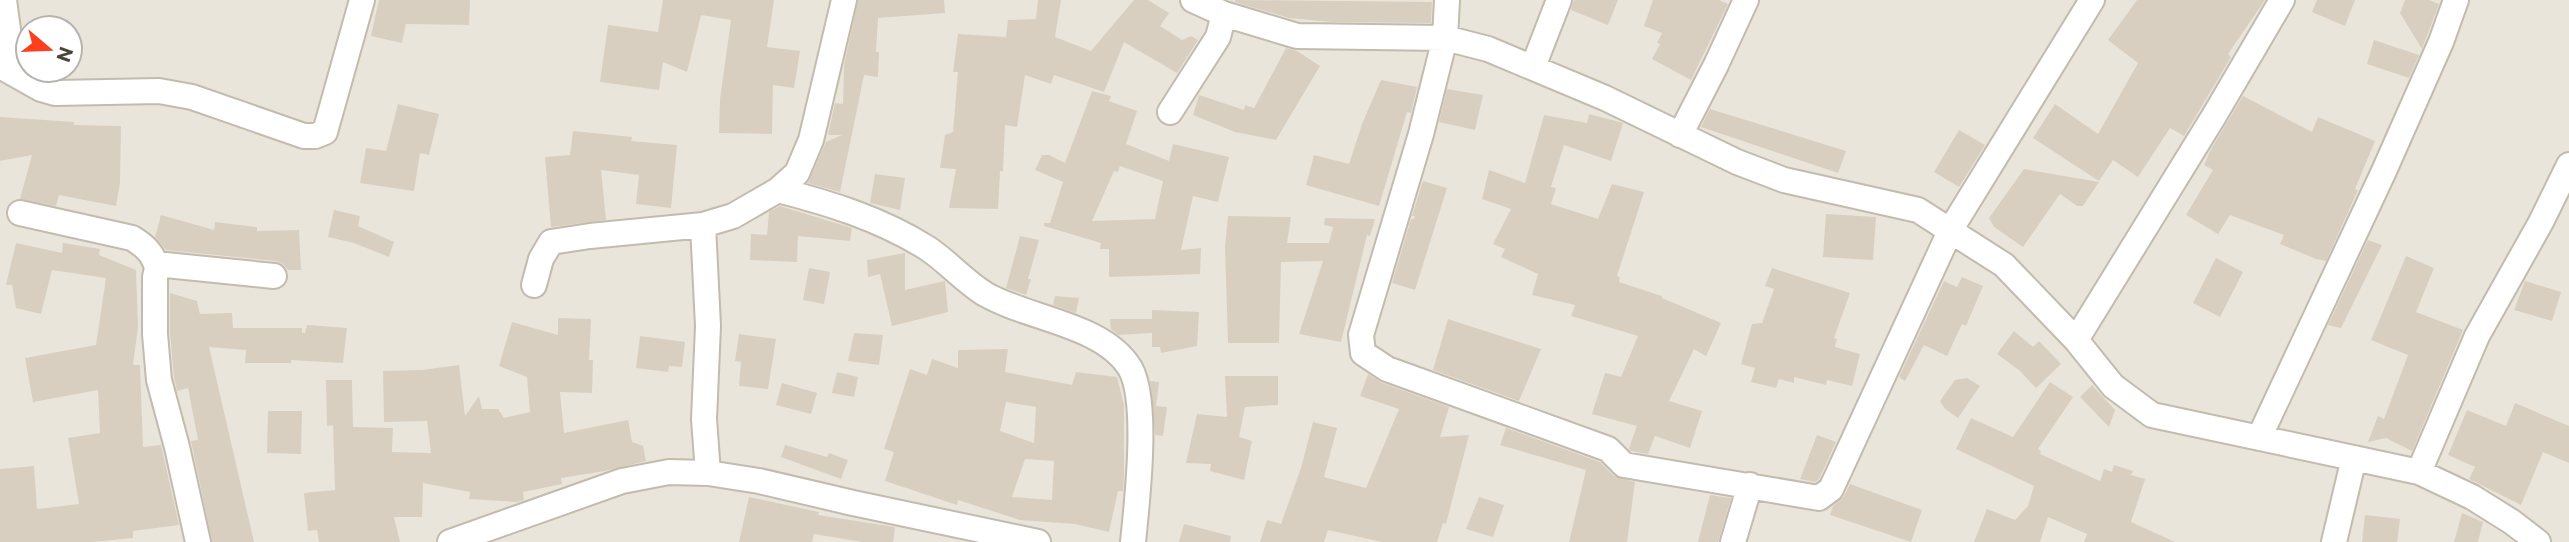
<svg xmlns="http://www.w3.org/2000/svg" width="2569" height="542" viewBox="0 0 2569 542" font-family="Commissioner,sans-serif">
	<rect width="100%" height="100%" fill="#f6f3ec"/>
	<path fill="#eae5da" fill-rule="evenodd" d="M0,0H2569V542H0ZM28,28H70V70H28Z"/>
	<path fill="#d8cfc1" fill-rule="evenodd" d="M379,0H470L469,25L406,24L402,43L371,36Z
		M663,0H774L767,47L800,51L794,88L773,85L772,134L719,133L720,99L731,20L701,15L687,72L663,62L659,90L600,82L608,25L658,32Z
		M858,0H944L945,13L878,18L876,52H879L878,77L864,75L840,192L808,183L826,142L842,135H828L835,103L843,104L844,65Z
		M1038,0H1061L1055,37L1091,51L1134,0H1148L1169,13L1160,26L1182,40L1191,36L1198,40L1177,73L1124,42L1104,92L1054,75L1051,84L1025,75L1017,127L1005,125L1003,171H1000L998,209L949,208L956,169L940,168L945,135L953,132L958,72H953L958,34L1006,37L1008,20L1036,19Z
		M1235,0L1432,2L1431,23L1332,22L1289,18L1235,2Z
		M1574,0H1618L1608,25L1571,10Z
		M1653,0H1719L1728,4L1691,80L1652,59L1660,44L1657,43L1662,33L1644,26Z
		M2137,0H2265L2228,54L2231,57L2184,136L2170,128L2138,177L2113,160L2099,181L2033,138L2055,104L2098,134L2138,63L2108,40Z
		M2317,0H2355L2345,26L2312,12Z
		M2405,0H2429L2439,4L2422,49L2400,13Z
		M2374,40L2419,55L2409,78L2367,64Z
		M1286,48L1297,51L1320,66L1276,140L1235,132L1193,115L1199,95L1244,110L1245,105L1254,108Z
		M1381,80L1417,87L1411,113L1407,112L1379,206L1306,185L1314,155L1349,164L1362,124Z
		M1447,89L1483,95L1475,130L1439,122Z
		M1092,91L1111,96L1109,101L1137,111L1126,144L1169,161L1173,144L1229,157L1218,202L1193,196L1181,250L1201,248L1200,274L1109,277V249H1100L1101,243L1044,226V223H1050L1063,182L1035,170L1042,155H1049L1065,163ZM1120,166L1163,181L1155,219L1092,221L1114,171L1118,172Z
		M2243,96L2312,132L2318,117L2375,141L2355,189L2358,190L2353,201L2326,261L2316,259L2280,244L2284,235L2230,215L2218,234L2186,215L2213,170L2204,165L2210,151Z
		M398,104L439,114L429,155L420,153L414,191L360,183L366,148L386,151Z
		M1710,109L1846,151L1838,173L1701,127Z
		M1589,114L1623,123L1611,161L1564,145L1551,187L1556,188L1551,204L1598,219L1612,184L1644,192L1617,276L1620,277L1619,282L1662,296V298L1721,323L1706,356L1694,349L1669,401L1702,411L1690,448L1655,436L1648,454L1631,451L1629,448L1637,426L1592,414L1605,373L1621,377L1638,336L1571,316L1575,305L1532,295L1538,274L1501,257L1505,249L1493,244L1511,209L1482,199L1489,170L1525,183L1544,115L1587,123Z
		M0,117L74,122V125L121,126L120,183L116,206L59,195L56,206L20,199L32,155L0,161Z
		M1959,130L1985,145L1959,187L1934,172Z
		M573,131L632,137L631,141L677,145L671,208L636,204L639,175L601,170L606,220L551,227L545,157L570,155Z
		M2024,169L2099,182L2083,206H2077L2060,194L2023,247L1994,227L1989,218Z
		M875,174L905,178L900,210L870,203Z
		M1423,181L1447,188L1415,290L1392,283L1411,219H1414L1415,216H1412Z
		M780,206L852,228L850,241L798,236L797,262L750,260L751,234L767,235L769,212Z
		M334,210L360,216L358,226L394,242L389,257L354,243L328,237Z
		M1826,214L1876,217L1873,260L1823,257Z
		M161,215L214,230L215,222L257,227V231L299,230L301,270H288L283,264L276,261L166,250L155,237Z
		M1228,216L1291,217L1287,243H1329L1333,227L1324,225L1325,218L1375,219L1370,236L1367,235L1341,342L1299,334L1323,261L1281,262L1279,343H1228L1225,247Z
		M1020,236L1039,240L1028,279H1031L1026,295L1006,288Z
		M2368,240L2382,245L2341,328L2328,325Z
		M16,243L62,253L63,243L100,249L99,255L136,270L138,327L133,365H140L143,447L161,445L179,525L133,531V538L92,542H0V469L34,466L37,509L79,504L68,438L100,433L98,390L33,402L25,358L96,345L106,278L52,270L41,314L16,308L12,285H6Z
		M905,253V290L945,281L948,312L892,326L880,274L868,277L867,260Z
		M2406,256L2434,268L2416,312L2463,330L2412,451L2386,438L2368,442L2378,416L2384,419L2408,355L2371,340Z
		M2216,258L2243,272L2220,317L2193,303Z
		M809,268L830,272L824,304L803,300Z
		M1772,268L1850,293L1834,338L1837,339L1835,347L1860,354L1852,386L1827,380L1826,385L1794,377V383L1779,379L1776,388L1751,382L1755,368L1741,364L1752,324L1762,323L1774,289L1765,286Z
		M1962,277L1983,286L1966,326L1962,324L1947,356L1924,345L1905,381L1899,377L1944,281L1957,287Z
		M2525,281L2561,292L2552,321L2514,310Z
		M170,293L197,301L200,314L232,313L233,328H302V333H305L307,325L347,328L343,363L291,360V363H245L246,350L209,347L254,542H212L191,441L198,440L188,388L177,391L174,377L170,333Z
		M1055,296L1079,298L1076,313L1053,305Z
		M1152,310L1199,312L1197,346L1161,353L1160,347H1152V333L1118,335L1111,329L1110,319H1152Z
		M558,318L591,319L589,360H593L592,393L560,392L564,433L628,420L632,442L643,446L646,461L605,471L561,478L562,484L523,492L524,500L517,502L469,499L470,492L423,483L422,517H394L400,542H319L317,530L308,531L304,493L335,490L333,425L327,426L326,380H352L353,427L393,428L392,452L431,453L427,421L384,422L383,371L422,370L459,365L465,416L479,396L482,409H498L504,418L530,412L527,377L499,366L512,322L558,335Z
		M1448,319L1541,349L1519,401L1433,370Z
		M2014,331L2033,347L2039,341L2061,364L2036,388L2020,371L1997,354Z
		M854,333L883,335L879,365L848,361Z
		M739,334L776,339L768,389L739,386L741,362L735,361Z
		M640,336L685,342L682,367L669,366L668,372L636,368Z
		M1008,349L1005,372L1072,385L1076,372L1117,377L1124,405V477L1123,491H1118L1109,532L1075,524L1020,520L958,500L957,505L885,481L894,452L884,449L910,369L927,375L932,359L958,368V350ZM1006,402L1036,407L1034,443L1000,431ZM1025,459L1054,461L1052,500L1012,497Z
		M837,372L858,377L854,397L832,393Z
		M1368,374L1382,383L1449,407L1440,437L1469,435L1446,524L1443,523L1437,542H1382L1328,530L1324,542H1260L1267,520L1281,524L1301,468L1313,422L1337,428L1324,477L1366,488L1399,409L1360,396Z
		M1225,376H1278V405L1245,407L1239,437L1252,441L1244,480L1210,471L1211,464L1186,463L1197,414L1227,417Z
		M1967,378L1980,386L1958,418L1945,409L1940,401L1955,380Z
		M1150,381L1159,382L1156,406L1167,407L1163,436L1155,435Z
		M2050,382L2073,397L2038,449L2041,451L2040,454L2100,481L2104,469L2112,472L2114,465L2133,471L2131,475L2145,479L2131,522L2175,542H2084L2087,534L2048,517L2040,542H1974L1987,509L2015,520L2028,506L2034,486L1956,449L1971,418L2013,437Z
		M782,383L817,393L811,414L776,405Z
		M2092,385L2115,410L2109,427L2080,397Z
		M2515,403L2569,426V463L2543,452L2521,505L2469,479L2475,467L2448,455L2467,410L2506,426Z
		M268,411H302L301,454L267,453Z
		M1506,428L1600,462L1614,476L1635,482L1627,542H1569L1586,470L1500,445Z
		M1817,435L1836,442L1819,479L1815,482L1800,479Z
		M785,445L827,457L829,453L848,460L841,479L781,457Z
		M1850,484L1922,510L1911,542L1830,515L1833,506L1844,496Z
		M1710,495L1731,498L1718,542H1698Z
		M749,497L819,512L818,515L895,527L893,542H862L814,534L812,542H739Z
		M1479,497L1504,505L1493,537L1466,529Z
		M2462,513L2483,522L2478,542H2454Z
		M2365,515L2400,519L2397,542H2362Z
		M1184,524L1231,536L1230,542H1179Z"/>
	<g fill="none" stroke-linecap="round" stroke-linejoin="round">
		<defs>
			<path id="street" d="M4,0L14,74
				M1193,0L1224,14L1297,36L1445,38L1488,49L1605,98L1737,162L1784,180L1918,210L2004,265L2076,340L2113,386L2152,415L2419,472L2472,497L2512,522L2538,542
				M1447,0L1445,38L1421,134L1361,335L1363,353L1387,369L1608,449L1624,465L1819,498L1831,489L1951,229L2092,0
				M0,66L41,89L55,93L159,91L192,97L304,136H315L325,132L362,0
				M1533,67L1559,0
				M1170,112L1218,37L1224,14
				M1680,135L1716,65L1746,0
				M778,190C829,203 881,219 927,248C947,261 964,281 985,294C1028,319 1103,324 1130,368C1149,401 1137,502 1133,542
				M20,213L132,238C145,246 153,253 157,268
				M703,225L708,326L704,419L708,473
				M534,285L541,259L551,242L590,236L703,225L733,216L778,190L797,173L811,140L844,0
				M2076,340L2214,116L2282,0
				M2259,438L2384,171L2441,42L2456,0
				M2419,472L2477,336L2541,222L2569,165
				M198,542L177,447L159,380L155,334V277L157,268L166,265L274,276
				M450,542L622,481L669,472L708,473L759,481L853,503L1038,542
				M1733,542L1750,485
				M2334,542L2354,458"/>
		</defs>
		<use href="#street" stroke="#c2bbae" stroke-width="28"/>
		<use href="#street" stroke="#fff" stroke-width="24"/>
	</g>
	<g transform="translate(49 49) rotate(109)"><circle r="33" fill="#ffffff" stroke="#b7b4b0" stroke-width="2"/>
	<path d="M0-5L12 26L0 18L-12 26Z" fill="#fc3f1d"/>
	<text y="-10" font-size="19" font-weight="bold" text-anchor="middle" fill="#4b4439">N</text>
	</g>
</svg>
